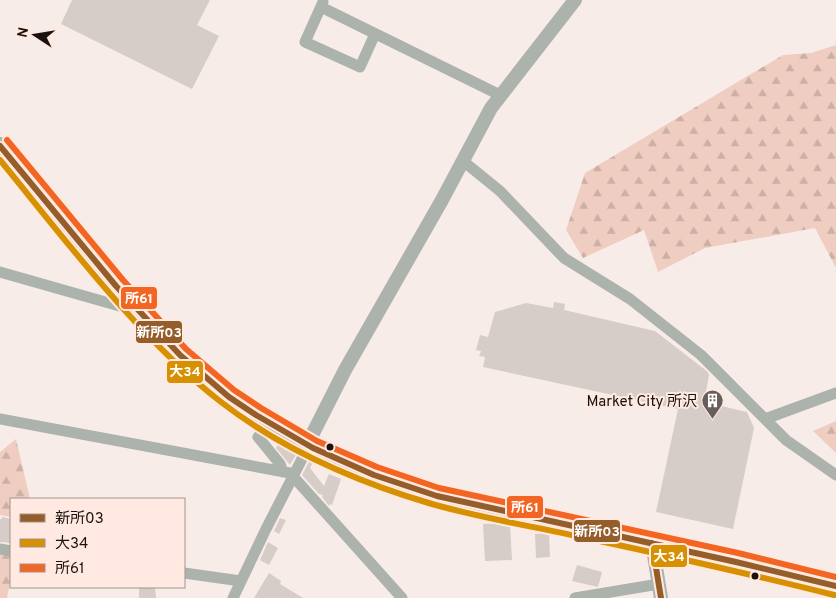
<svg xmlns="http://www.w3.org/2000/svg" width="836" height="598" viewBox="0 0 836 598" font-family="Overpass,'Noto Sans JP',sans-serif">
	<defs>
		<pattern id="forest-firs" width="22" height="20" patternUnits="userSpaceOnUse" patternTransform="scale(1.25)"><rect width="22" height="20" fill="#efcdc1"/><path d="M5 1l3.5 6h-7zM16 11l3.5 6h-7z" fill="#ccafa5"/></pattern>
	</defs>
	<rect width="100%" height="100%" fill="#f8ece8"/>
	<path fill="url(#forest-firs)" d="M836,45V268L815,228L705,248L658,272L644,230L583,258L566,230L585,173L783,55L811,53Z
		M836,421V453L813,431Z
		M16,439L30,499H11V517L0,515V452Z
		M0,551L11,553V579L7,598H0Z"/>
	<path fill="#d6ccc8" d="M72,0H210L197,25L219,36L192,89L61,24Z
		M554,302L565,304L564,310L655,331L708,372L709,375L704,402L747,412L754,428L733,529L656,512L678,409L483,367L485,357L479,356L481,351L476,350L480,335L488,337L495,312L526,303L553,308Z
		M279,443L297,453L290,465L276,448Z
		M310,460L313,462L310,468L324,486L329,474L341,479L332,505L330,504L329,506L322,497L323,495L319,494L302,475Z
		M2,517L11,519V543L0,542V519H2Z
		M280,518L286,520L279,534L274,531Z
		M510,523L512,560L485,561L483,524Z
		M549,533L550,557L536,558L535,534Z
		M268,542L278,548L269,565L260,560Z
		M577,565L602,572L598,587L572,581Z
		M269,573L281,581L280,584L303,598H254Z
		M139,587H155L156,598H139Z"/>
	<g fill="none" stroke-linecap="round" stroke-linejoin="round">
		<path stroke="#acb3ad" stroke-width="11" d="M323,2L305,42L360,67L375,34
			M321,7L500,95
			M463,161L500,191L564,258L630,299L701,355L786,440L836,475
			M0,272L137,311
			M0,419L290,473L402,598
			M765,419L836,393
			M269,424L258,437L280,464L283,472
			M0,549L11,551
			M184,573L241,581
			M233,598L266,529L305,453L307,445
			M575,598L659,584"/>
		<path stroke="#acb3ad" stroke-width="14" d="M307,445L345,370L442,200L491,108L575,0
			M652,543L661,598"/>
		<path stroke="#b0b5ae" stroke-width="18" d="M0,146C38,193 77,240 116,286C144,317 171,349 203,376C270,433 352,472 437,496L736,562L836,586"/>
		<defs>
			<path id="bus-1" d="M0,146L116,286L180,355L229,397L256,415L313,448L374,475L437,496L736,562L836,586
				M652,543L661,598"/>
			<path id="bus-2" d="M0,160C67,242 138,337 221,402C283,450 357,482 432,504C481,518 531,526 581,537C665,555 750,574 834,595"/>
			<path id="bus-3" d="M7,140L123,280L186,349L234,390L261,408L317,441L377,467L439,488L738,553L836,577"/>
		</defs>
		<use href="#bus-1" stroke="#ffe9e1" stroke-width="10"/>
		<use href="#bus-2" stroke="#ffe9e1" stroke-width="10"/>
		<use href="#bus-3" stroke="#ffe9e1" stroke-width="10"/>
		<use href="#bus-1" stroke="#955d2a" stroke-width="6"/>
		<use href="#bus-2" stroke="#d69002" stroke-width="6"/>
		<use href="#bus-3" stroke="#f26522" stroke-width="6"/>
	</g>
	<defs>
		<symbol id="building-pin" viewBox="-11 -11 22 30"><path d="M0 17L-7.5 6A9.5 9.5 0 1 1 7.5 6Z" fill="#685e5b" stroke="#ffe9e1"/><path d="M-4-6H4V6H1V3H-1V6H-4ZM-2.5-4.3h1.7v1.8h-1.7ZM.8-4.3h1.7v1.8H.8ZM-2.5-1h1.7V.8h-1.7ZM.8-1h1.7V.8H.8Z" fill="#fff"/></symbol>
	</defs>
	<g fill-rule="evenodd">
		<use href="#building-pin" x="700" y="388" width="25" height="34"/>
	</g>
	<g fill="#1b120f" stroke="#ffe9e1" stroke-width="2">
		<circle cx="330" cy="447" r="4.5"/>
		<circle cx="755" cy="576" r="4.5"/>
	</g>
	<g text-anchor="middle" stroke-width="4" stroke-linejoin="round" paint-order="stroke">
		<g font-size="15" fill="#1b120f" stroke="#ffe9e1" text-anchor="end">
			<text x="697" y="406">Market City 所沢</text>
		</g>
	</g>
	<g stroke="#ffe9e1" stroke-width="2">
		<rect x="120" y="286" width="38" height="24" rx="5" fill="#f26522"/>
		<rect x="135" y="320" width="48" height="24" rx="5" fill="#955d2a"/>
		<rect x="166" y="360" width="38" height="24" rx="5" fill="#d69002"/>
		<rect x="506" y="495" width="38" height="24" rx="5" fill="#f26522"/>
		<rect x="573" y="519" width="48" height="24" rx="5" fill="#955d2a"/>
		<rect x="650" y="544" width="38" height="24" rx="5" fill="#d69002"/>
	</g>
	<g font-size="14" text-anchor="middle" font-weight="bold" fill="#fff">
		<text x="139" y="303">所61</text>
		<text x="159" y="337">新所03</text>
		<text x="185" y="376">大34</text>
		<text x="525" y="512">所61</text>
		<text x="597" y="536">新所03</text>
		<text x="669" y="561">大34</text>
	</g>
	<rect x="10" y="498" width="175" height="90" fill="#ffe9e1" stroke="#a4938d"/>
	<rect x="20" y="514" width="25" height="8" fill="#955d2a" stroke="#a4938d"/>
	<text x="55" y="523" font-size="15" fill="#1b120f">新所03</text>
	<rect x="20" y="539" width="25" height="8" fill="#d69002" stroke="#a4938d"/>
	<text x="55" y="548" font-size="15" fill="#1b120f">大34</text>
	<rect x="20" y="564" width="25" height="8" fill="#f26522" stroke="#a4938d"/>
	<text x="55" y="573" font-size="15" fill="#1b120f">所61</text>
	<g transform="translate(35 35) rotate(282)" stroke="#ffe9e1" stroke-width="4" paint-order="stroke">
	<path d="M0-4L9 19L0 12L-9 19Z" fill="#1b120f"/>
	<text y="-8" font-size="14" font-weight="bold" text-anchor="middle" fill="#1b120f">N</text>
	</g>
</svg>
